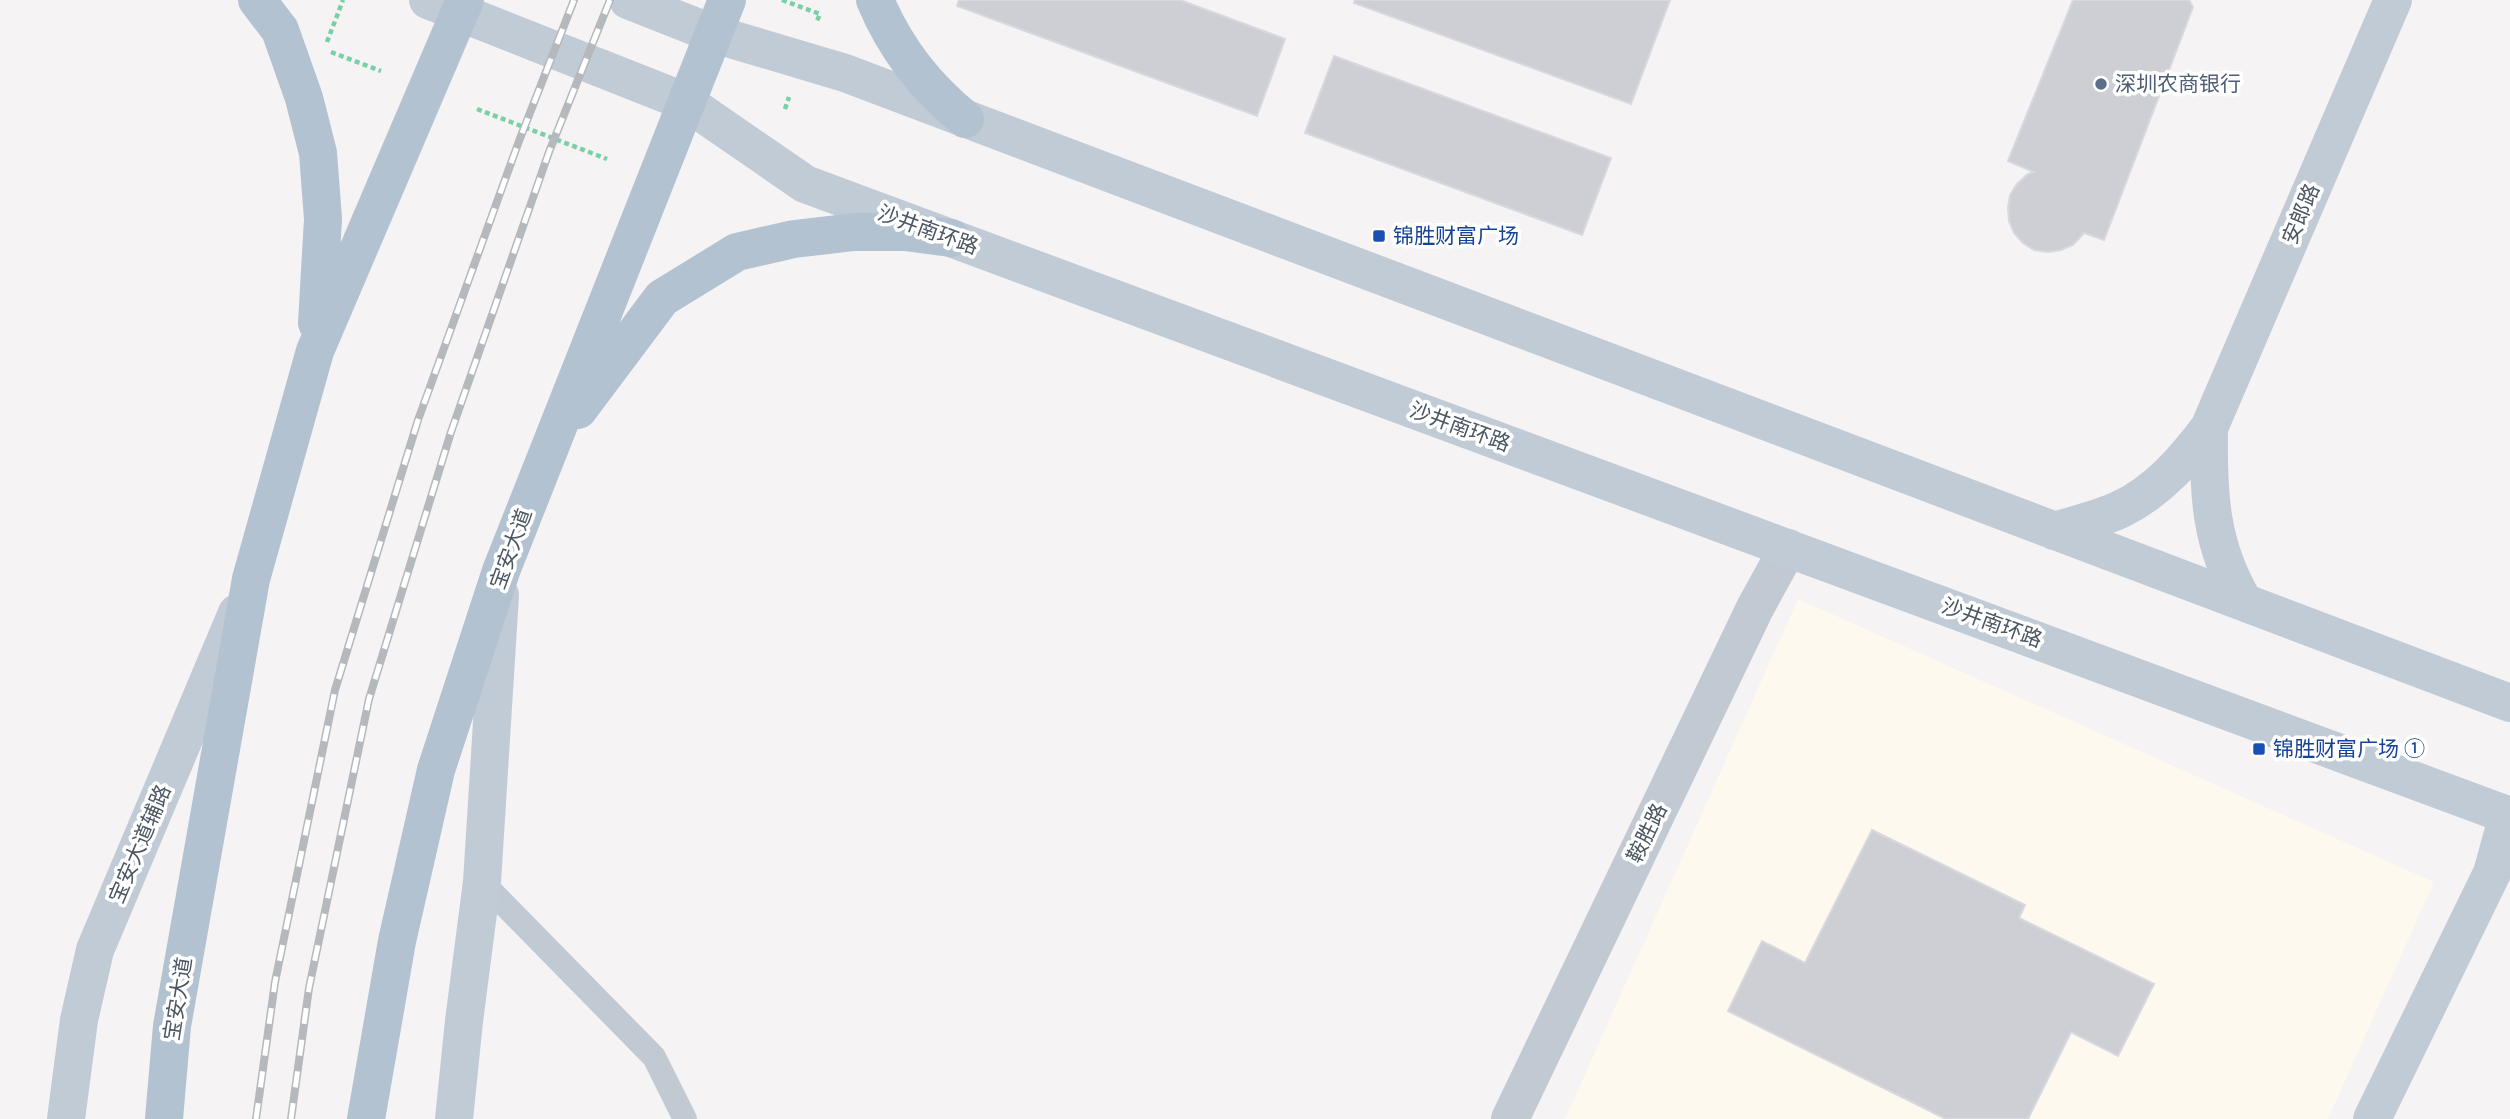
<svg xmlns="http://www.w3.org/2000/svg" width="2510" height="1119" viewBox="0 0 2510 1119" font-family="'Exo 2','Noto Sans SC',sans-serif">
	<rect width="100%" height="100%" fill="#f5f3f3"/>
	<path fill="#fdf9ef" d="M1798,599L2434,882L2328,1119H1565Z"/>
	<path fill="#cdcfd5" stroke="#d7d9de" stroke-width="2" d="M959,0H1180L1285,39L1257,116L957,6Z
		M1355,0H1670L1631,104L1354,3Z
		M2073,0H2189L2193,7L2104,240L2084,233L2073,245L2061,250L2048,252L2034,250L2023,243L2014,233L2009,221L2008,208L2010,195L2017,184L2028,174L2034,172L2008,161Z
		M1334,56L1611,158L1582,235L1305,133Z
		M1872,830L2025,905L2019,918L2154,984L2118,1056L2071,1032L2028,1119H1946L1728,1011L1762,941L1805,963Z"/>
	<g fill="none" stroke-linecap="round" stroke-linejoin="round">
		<path stroke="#7ad0a6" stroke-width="4.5" stroke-dasharray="5 3.5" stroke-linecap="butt" d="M782,0L820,14L816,23
			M327,42L343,0
			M331,52L381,71
			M477,109L607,159
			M785,109L789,97"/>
		<path stroke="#c1cad2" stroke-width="24" d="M482,882L654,1057L685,1119"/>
		<path stroke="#c1cad2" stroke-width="38" d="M1510,1119L1755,608L1788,548"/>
		<path stroke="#c1cbd6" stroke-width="38" d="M428,0L686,102L805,184L2510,816
			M628,0L714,34L845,73L2510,703
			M2209,428C2208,493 2210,546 2244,602
			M2054,531C2077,524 2100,519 2121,509C2158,491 2185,460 2209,428L2393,0
			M66,1119L79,1020L95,950L237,613
			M454,1119L464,1021L482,882L500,595
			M2372,1119L2492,873L2508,815"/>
		<path stroke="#b3c2d1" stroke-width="38" d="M257,0L280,30L304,98L318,153L323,219L317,323
			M875,0C895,48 924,86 965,119
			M578,410L662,298L737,252L794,239L854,232H905L951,238
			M164,1119L172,1026L251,579L315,351L465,0
			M366,1119L397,941L436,770L501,571L727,0"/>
		<defs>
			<path id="rail" d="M256,1119L275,982L335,690L418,420L519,141L574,0
				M291,1119L309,988L369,699L451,432L549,152L610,0"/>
		</defs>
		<use href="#rail" stroke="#b5b8bd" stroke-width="8"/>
		<use href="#rail" stroke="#fff" stroke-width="5" stroke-dasharray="16" stroke-linecap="butt"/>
	</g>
	<circle fill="#5c6f8a" stroke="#fff" stroke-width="2.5" cx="2101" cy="84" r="7"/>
	<g fill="#1a4fb4" stroke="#fff" stroke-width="2.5">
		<rect x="1372" y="229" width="14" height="14" rx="3.5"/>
		<rect x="2252" y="742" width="14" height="14" rx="3.5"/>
	</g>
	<g text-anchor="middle" stroke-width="7" stroke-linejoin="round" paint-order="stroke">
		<g font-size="21" fill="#4e5e75" stroke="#fff" text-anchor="start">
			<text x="2115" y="91">深圳农商银行</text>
		</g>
		<g font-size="21" fill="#4a5661" stroke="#fff">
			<text transform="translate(2301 214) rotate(-67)" y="7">安郎路</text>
			<text transform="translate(928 230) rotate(20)" y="7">沙井南环路</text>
			<text transform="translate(1460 427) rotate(20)" y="7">沙井南环路</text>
			<text transform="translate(511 549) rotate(-70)" y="7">宝安大道</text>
			<text transform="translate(1992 623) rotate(20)" y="7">沙井南环路</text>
			<text transform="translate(1647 833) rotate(-64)" y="7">鞍胜路</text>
			<text transform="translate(140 844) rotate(-67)" y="7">宝安大道辅路</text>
			<text transform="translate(178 999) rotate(-81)" y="7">宝安大道</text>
		</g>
		<g font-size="21" fill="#164399" stroke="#fff" text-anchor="start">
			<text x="1393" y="243">锦胜财富广场</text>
			<text x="2273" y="756">锦胜财富广场 ①</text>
		</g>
	</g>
</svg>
